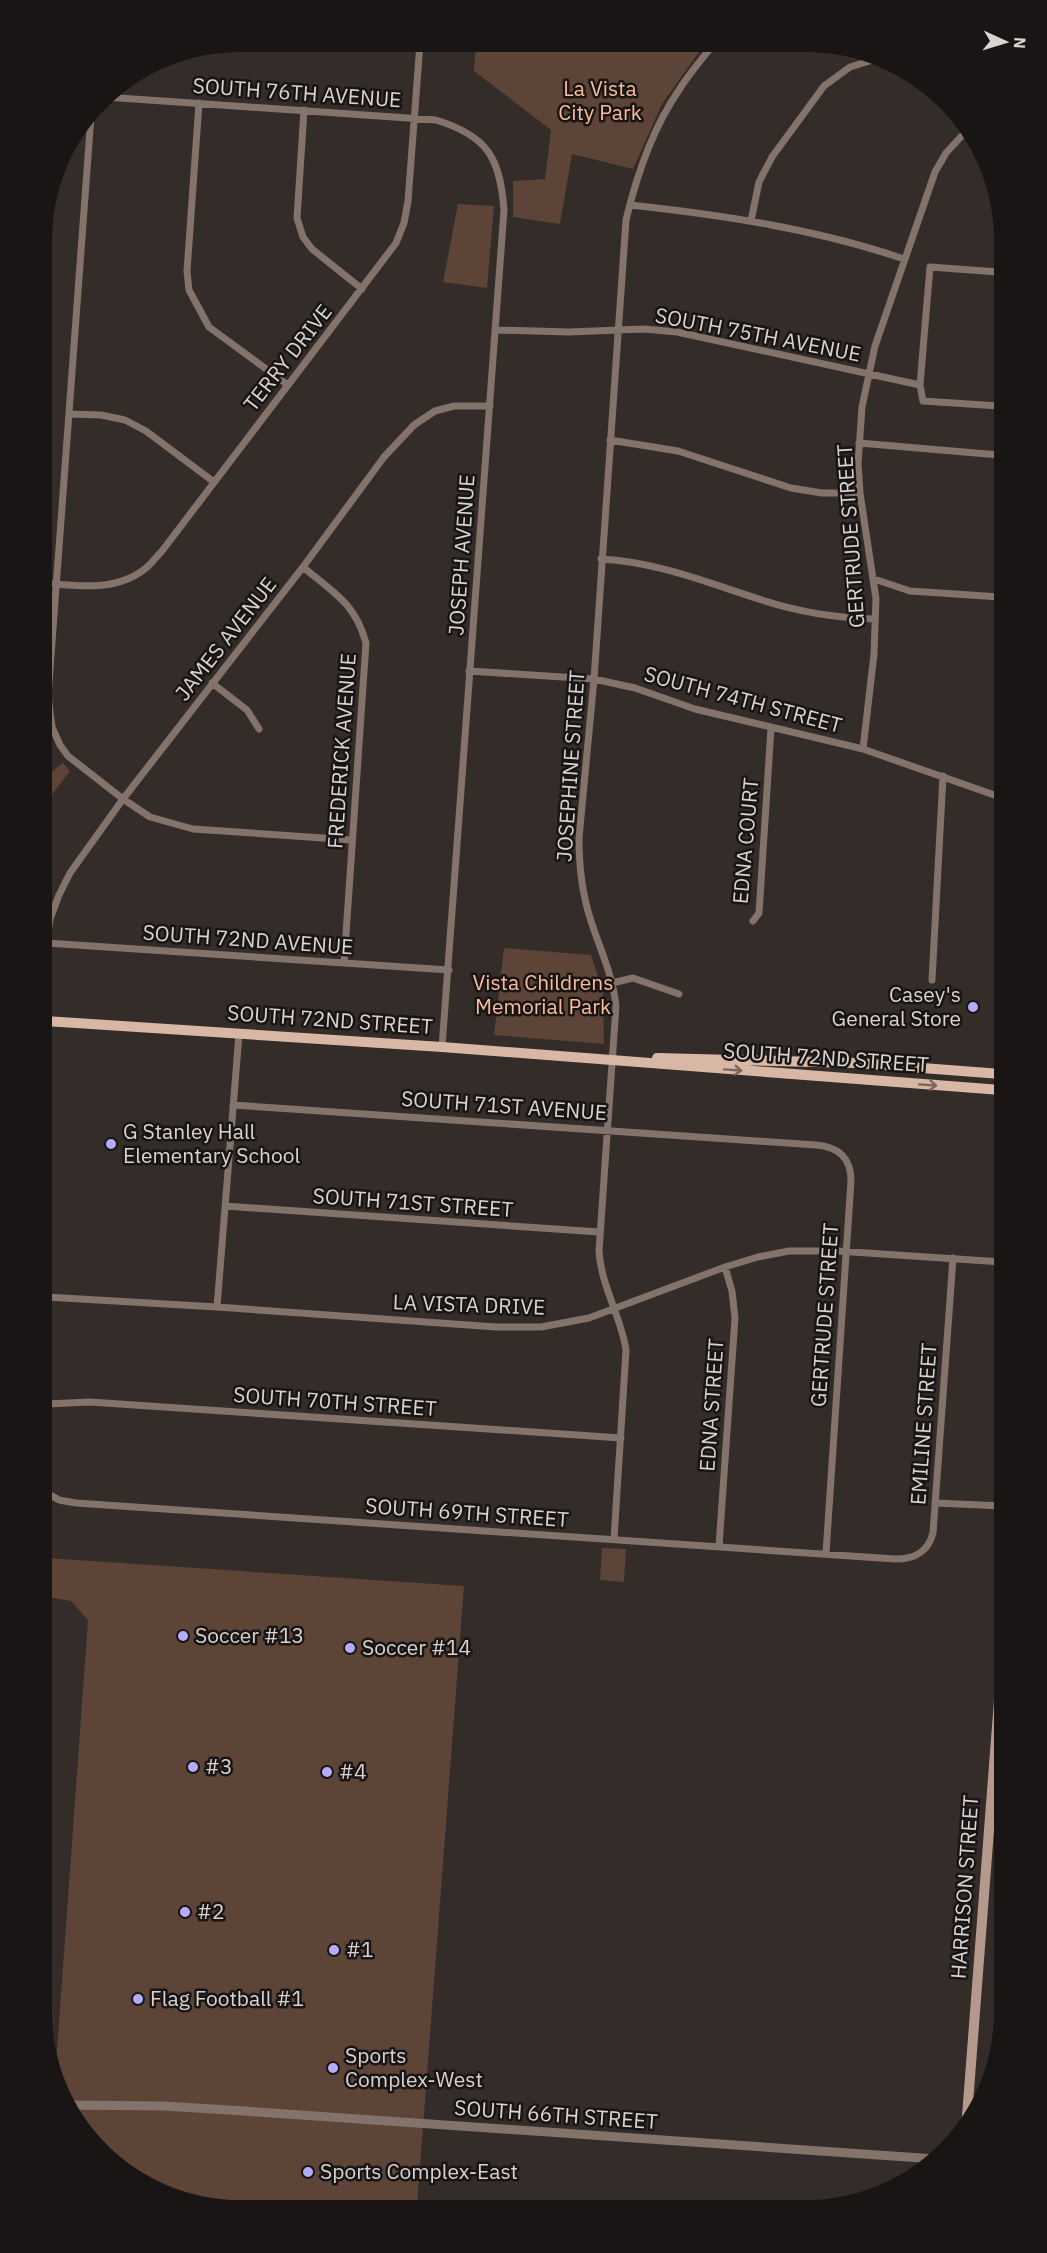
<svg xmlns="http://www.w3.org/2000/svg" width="1047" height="2253" viewBox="0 0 1047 2253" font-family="'IBM Plex Sans',sans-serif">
	<rect width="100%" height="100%" fill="#332c28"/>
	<path fill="#5c4437" d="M476,43L704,45L662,104L633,169L572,154L560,224L513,217V181L545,179L551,130L474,71Z
		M458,204L494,206L487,288L443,282Z
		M63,763L70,771L44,805V777Z
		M504,948L591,955L603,992L604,1044L494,1035Z
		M602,1548L626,1549L624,1582L600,1580Z
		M47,1558L464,1586L417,2206L202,2207L110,2161L69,2112L55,2078L88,1620L71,1601L47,1597Z"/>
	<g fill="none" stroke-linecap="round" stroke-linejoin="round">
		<path stroke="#83736a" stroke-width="7" d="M105,97L436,120C488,136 500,158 504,210L442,1047
			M199,103L187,271L189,290L209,327L288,385
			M304,110L297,218L303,237L312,249L362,289
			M91,116L48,696L52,727L60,745L68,756L123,799L150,817L193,829L352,840
			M630,205C723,215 816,229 904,259
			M751,221L759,182L772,157L824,86L850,67L873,60
			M496,330L569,332L644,329L677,332L920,385L923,401L999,406
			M920,385L930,267L998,272
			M69,414L101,415L125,420L146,431L214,482
			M610,440L678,451L791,488L822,493H860
			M859,443L999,455
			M601,559C658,562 708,583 762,600C799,612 837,618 875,619
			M303,567C334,593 355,603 366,643L344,963
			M874,579L910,591L1000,597
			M44,583C78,586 117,592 146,568C152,563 157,556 162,551L396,243L404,223L408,201L420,43
			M469,671L594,679L635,688L695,709L863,749L1000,797
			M212,683L247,710L259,729
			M863,749L874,654L876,599L860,493L858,464L862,407L875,346L935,172L946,153L969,128
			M753,921L759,913L771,728
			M46,943L449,970
			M45,953L50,919L59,895L70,873L123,799L303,567L384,457L414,425L435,411L454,406H490
			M932,980L943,776
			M612,983L633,978L679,994
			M233,1105L816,1145C839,1147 851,1158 851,1181L826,1553
			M225,1206L599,1232
			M46,1297L217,1307L496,1327H541L589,1318L725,1267L758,1257L789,1251H837L1002,1262
			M217,1307L239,1034
			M47,1404L90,1402L621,1438
			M47,1493L59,1500L76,1503L895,1559C915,1559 928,1552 933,1533L953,1258
			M935,1503L1003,1506
			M614,1539L626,1350C621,1316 601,1286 599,1251L616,1006C613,976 600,949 591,921C582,894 579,866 579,838L594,679L626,220C637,174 652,129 679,90C689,74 701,60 713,45
			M719,1546L735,1318L732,1291L725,1267"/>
		<path stroke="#83736a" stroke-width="9" d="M66,2105L163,2106L229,2110L936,2159"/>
		<path stroke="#b4998c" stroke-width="10" d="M966,2129L1003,1648"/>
		<path stroke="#d9b7a5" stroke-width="10" d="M45,1021L442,1047L1001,1090
			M657,1058L857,1063L1001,1074"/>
	</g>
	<defs><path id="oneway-shaft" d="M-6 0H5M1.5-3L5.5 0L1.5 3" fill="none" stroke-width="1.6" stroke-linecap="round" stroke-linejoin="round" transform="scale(1.5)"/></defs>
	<g stroke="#78665c">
		<use href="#oneway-shaft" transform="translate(733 1070) rotate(4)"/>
		<use href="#oneway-shaft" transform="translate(928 1085) rotate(4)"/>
	</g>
	<g fill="#b4acf9" stroke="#181514" stroke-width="2">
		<circle cx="973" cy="1007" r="6"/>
		<circle cx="111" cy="1144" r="6"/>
		<circle cx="183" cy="1636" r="6"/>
		<circle cx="350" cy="1648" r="6"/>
		<circle cx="193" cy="1767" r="6"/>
		<circle cx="327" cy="1772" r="6"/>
		<circle cx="185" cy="1912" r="6"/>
		<circle cx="334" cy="1950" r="6"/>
		<circle cx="138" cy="1999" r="6"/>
		<circle cx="333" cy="2068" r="6"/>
		<circle cx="308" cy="2172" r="6"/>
	</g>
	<g text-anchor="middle" stroke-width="5" stroke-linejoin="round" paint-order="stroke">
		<g font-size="21" fill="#fabc9b" stroke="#181514">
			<text x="600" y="96">La Vista<tspan x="600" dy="24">City Park</tspan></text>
			<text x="543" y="990">Vista Childrens<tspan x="543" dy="24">Memorial Park</tspan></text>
		</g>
		<g font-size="21" fill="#d9d4d2" stroke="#181514">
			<text transform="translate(297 93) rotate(4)" y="7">SOUTH 76TH AVENUE</text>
			<text transform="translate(758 335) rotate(11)" y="7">SOUTH 75TH AVENUE</text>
			<text transform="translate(288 358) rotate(-52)" y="7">TERRY DRIVE</text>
			<text transform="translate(851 536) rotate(-94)" y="7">GERTRUDE STREET</text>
			<text transform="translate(462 555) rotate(-86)" y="7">JOSEPH AVENUE</text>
			<text transform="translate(226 639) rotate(-52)" y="7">JAMES AVENUE</text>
			<text transform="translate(743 700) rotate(15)" y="7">SOUTH 74TH STREET</text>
			<text transform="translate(342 751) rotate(-86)" y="7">FREDERICK AVENUE</text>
			<text transform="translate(571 766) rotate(-86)" y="7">JOSEPHINE STREET</text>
			<text transform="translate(746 841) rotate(-85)" y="7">EDNA COURT</text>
			<text transform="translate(248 940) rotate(4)" y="7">SOUTH 72ND AVENUE</text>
			<text transform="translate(330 1020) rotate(4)" y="7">SOUTH 72ND STREET</text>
			<text transform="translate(826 1058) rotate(4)" y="7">SOUTH 72ND STREET</text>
			<text transform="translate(504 1106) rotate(4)" y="7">SOUTH 71ST AVENUE</text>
			<text transform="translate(413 1203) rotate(4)" y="7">SOUTH 71ST STREET</text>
			<text transform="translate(469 1305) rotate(2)" y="7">LA VISTA DRIVE</text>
			<text transform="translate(825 1315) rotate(-86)" y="7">GERTRUDE STREET</text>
			<text transform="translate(335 1402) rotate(4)" y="7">SOUTH 70TH STREET</text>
			<text transform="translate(712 1405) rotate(-86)" y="7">EDNA STREET</text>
			<text transform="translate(924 1424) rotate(-86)" y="7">EMILINE STREET</text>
			<text transform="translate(467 1513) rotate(4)" y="7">SOUTH 69TH STREET</text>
			<text transform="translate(965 1887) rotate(-86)" y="7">HARRISON STREET</text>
			<text transform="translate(556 2115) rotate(4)" y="7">SOUTH 66TH STREET</text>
		</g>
		<g font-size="21" fill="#d9d4d2" stroke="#181514" text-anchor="start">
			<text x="961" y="1002" text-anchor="end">Casey's<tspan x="961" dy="24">General Store</tspan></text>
			<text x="123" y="1139">G Stanley Hall<tspan x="123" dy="24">Elementary School</tspan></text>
			<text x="195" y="1643">Soccer #13</text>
			<text x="362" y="1655">Soccer #14</text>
			<text x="205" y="1774">#3</text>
			<text x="339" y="1779">#4</text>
			<text x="197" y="1919">#2</text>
			<text x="346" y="1957">#1</text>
			<text x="150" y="2006">Flag Football #1</text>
			<text x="345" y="2063">Sports<tspan x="345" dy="24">Complex-West</tspan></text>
			<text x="320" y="2179">Sports Complex-East</text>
		</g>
	</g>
	<path d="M0 0H1047V2253H0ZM240 52H806A188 188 0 0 1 994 240V2012A188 188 0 0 1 806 2200H240A188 188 0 0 1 52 2012V240A188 188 0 0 1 240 52Z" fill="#181514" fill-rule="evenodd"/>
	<g transform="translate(1005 42) rotate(94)" stroke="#181514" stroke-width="4.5" paint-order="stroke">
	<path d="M0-4.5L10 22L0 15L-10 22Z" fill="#d9d4d2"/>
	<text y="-9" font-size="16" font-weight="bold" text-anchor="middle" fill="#d9d4d2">N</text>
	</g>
</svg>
